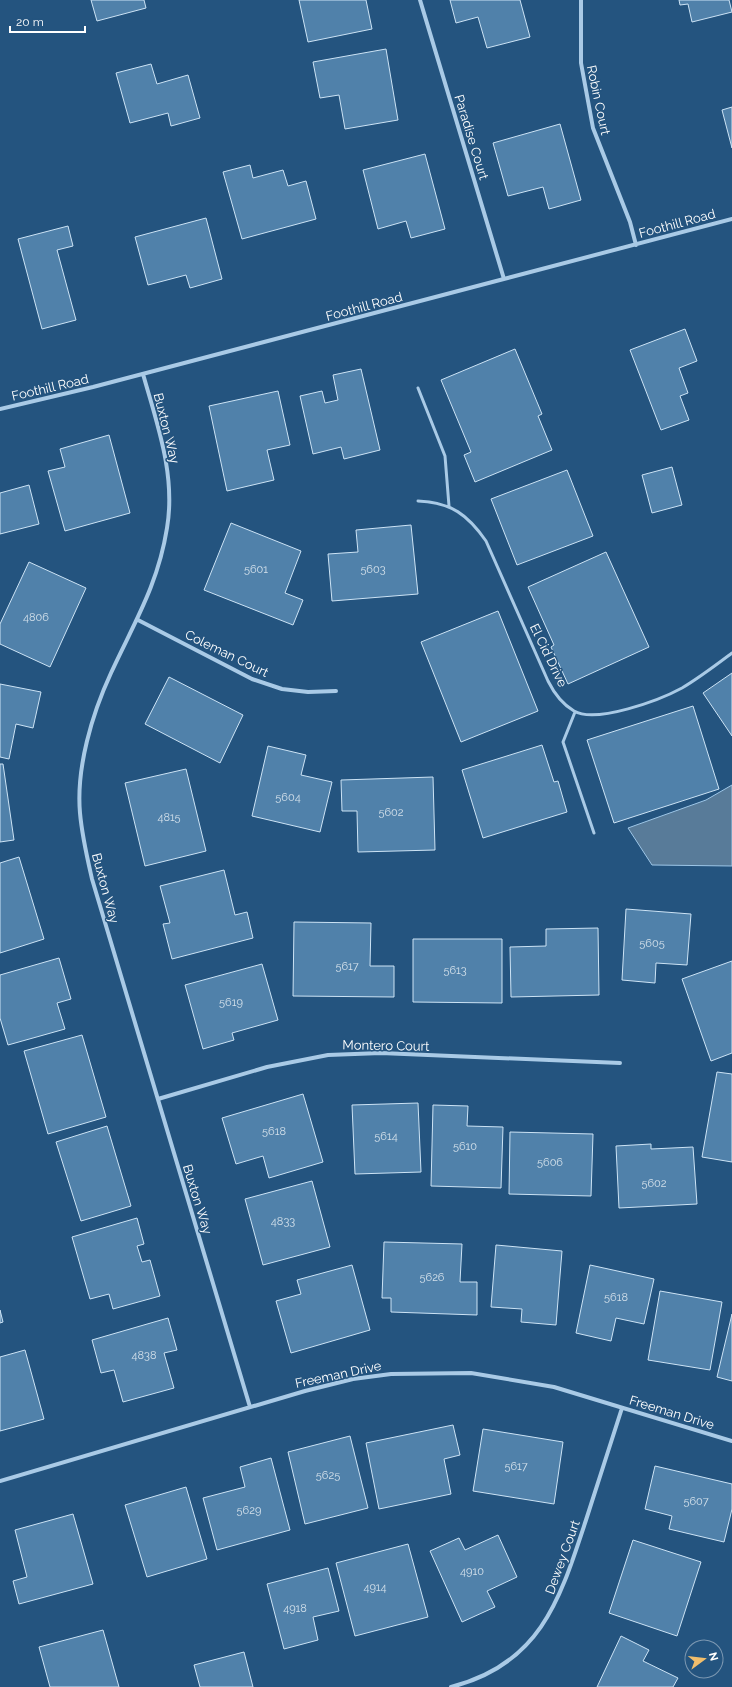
<svg xmlns="http://www.w3.org/2000/svg" width="732" height="1687" viewBox="0 0 732 1687" font-family="Raleway,sans-serif">
	<rect width="100%" height="100%" fill="#24547f"/>
	<path fill="#587b99" stroke="#9dc6e7" d="M732,785V866L652,865L628,828L706,800Z"/>
	<path fill="#5081aa" stroke="#cce3f5" d="M91,0H144L146,8L97,21Z
		M299,0H366L372,29L308,42Z
		M450,0H520L530,37L487,48L478,17L456,23Z
		M679,0H729L732,12L692,22L688,4L680,5Z
		M386,49L398,120L345,129L339,95L320,98L313,62Z
		M151,64L157,84L188,75L200,118L171,126L168,113L130,123L116,73Z
		M732,107V148L722,110Z
		M560,124L581,200L549,209L543,187L508,196L493,143Z
		M425,154L445,229L411,238L406,221L378,229L363,170Z
		M250,165L253,178L283,170L288,186L306,181L316,219L242,239L223,172Z
		M206,218L222,279L190,288L186,275L148,285L135,237Z
		M68,226L73,246L57,250L76,320L42,329L18,239Z
		M685,329L697,361L679,368L688,393L680,396L689,420L661,430L630,350Z
		M515,349L542,414L538,416L552,450L475,482L464,455L471,452L441,380Z
		M361,369L380,450L344,459L341,447L313,454L300,396L322,391L325,403L338,400L333,375Z
		M278,391L290,445L267,450L274,480L227,491L209,406Z
		M109,435L130,513L65,531L48,471L65,467L60,449Z
		M672,467L682,505L652,513L642,475Z
		M567,470L593,536L517,565L491,499Z
		M29,485L39,524L0,534V493Z
		M231,523L301,551L285,593L303,600L293,625L204,590Z
		M411,525L418,594L332,601L328,554L358,552L356,530Z
		M606,552L649,647L568,684L551,647L554,645L528,587Z
		M29,562L86,588L50,667L0,644V624Z
		M498,611L538,711L461,742L421,642Z
		M732,673V736L703,693Z
		M169,677L243,715L220,763L145,724Z
		M0,684L41,692L33,728L16,724L9,759L0,757Z
		M693,706L719,789L614,823L587,740Z
		M542,745L554,782L558,781L567,812L483,838L462,770Z
		M268,746L306,755L301,775L332,782L320,832L252,816Z
		M0,764H3L14,840L0,842Z
		M186,769L206,851L145,866L125,783Z
		M433,777L435,850L358,852L357,811H342L341,780Z
		M19,857L44,939L0,953V863Z
		M224,870L235,915L247,912L253,938L172,959L163,924L170,923L160,886Z
		M626,909L691,914L687,965L656,963L655,983L622,980Z
		M294,922L371,923L370,966H394V997L293,996Z
		M598,928L599,995L511,997L510,947L546,946V929Z
		M413,939H502V1003L413,1002Z
		M59,958L71,999L57,1003L65,1029L8,1045L0,1018V975Z
		M732,961V1053L711,1061L682,979Z
		M262,964L278,1020L232,1033L234,1040L203,1049L185,985Z
		M82,1035L106,1117L48,1134L24,1051Z
		M717,1072L732,1074V1162L702,1157Z
		M303,1094L323,1162L269,1178L263,1156L236,1164L222,1118Z
		M418,1103L421,1172L355,1174L352,1105Z
		M433,1105L468,1106L467,1126L503,1127L501,1188L431,1186Z
		M107,1126L131,1206L81,1221L56,1142Z
		M510,1132L593,1134L591,1196L509,1194Z
		M651,1144V1149L693,1147L697,1204L619,1208L616,1146Z
		M312,1181L330,1247L263,1265L245,1199Z
		M137,1218L144,1244L137,1246L142,1262L150,1260L160,1296L113,1309L109,1294L90,1299L72,1237Z
		M384,1242L462,1244L460,1282H477V1315L391,1312V1298H382Z
		M496,1245L562,1251L556,1325L521,1322L522,1309L491,1307Z
		M352,1265L370,1330L291,1353L276,1301L301,1294L297,1280Z
		M590,1265L654,1279L644,1324L616,1318L611,1341L576,1333Z
		M660,1291L722,1302L710,1370L648,1360Z
		M0,1310L3,1322L0,1323Z
		M732,1314V1381L717,1377Z
		M168,1318L177,1350L164,1353L174,1388L123,1402L114,1370L101,1373L92,1340Z
		M25,1350L44,1419L0,1431V1357Z
		M453,1425L460,1455L444,1459L451,1494L379,1509L366,1443Z
		M483,1429L563,1442L554,1504L473,1491Z
		M350,1436L368,1508L305,1524L288,1452Z
		M271,1458L290,1530L217,1550L203,1498L245,1487L240,1467Z
		M655,1466L732,1484V1509L724,1542L669,1529L672,1516L645,1509Z
		M186,1487L207,1559L147,1577L125,1505Z
		M73,1514L93,1584L19,1604L13,1581L27,1577L15,1530Z
		M498,1535L517,1577L487,1591L495,1607L462,1622L430,1551L459,1538L465,1550Z
		M633,1540L701,1562L677,1636L609,1613Z
		M408,1544L428,1617L355,1636L336,1563Z
		M328,1568L339,1611L313,1617L318,1640L284,1649L267,1584Z
		M103,1630L119,1687H50L39,1647Z
		M621,1636L649,1650L643,1661L678,1678L673,1687H597Z
		M244,1652L253,1687H200L194,1665Z"/>
	<g fill="none" stroke-linecap="round" stroke-linejoin="round">
		<path stroke="#a9cae6" stroke-width="3" d="M418,388L445,456L449,506
			M418,501C451,502 468,515 486,541L548,681C554,693 562,704 574,711C596,724 660,700 682,688C699,678 716,665 732,653
			M575,712L563,742L594,833"/>
		<path stroke="#a9cae6" stroke-width="4" d="M420,0L504,279
			M581,0V63L593,128L630,222L636,245
			M143,374C157,424 176,475 167,528C158,585 134,623 111,673C92,714 76,768 80,813C82,836 87,857 92,879L250,1407
			M0,409L93,387L732,219
			M138,620L252,679L282,689L308,692L336,691
			M158,1099L267,1067L328,1055L381,1053L620,1063
			M0,1481L305,1391L353,1379L391,1374L471,1373L554,1387L732,1441
			M451,1687C541,1664 560,1599 586,1520C598,1483 610,1445 622,1408"/>
	</g>
	<g text-anchor="middle" stroke-width="3" stroke-linejoin="round" paint-order="stroke">
		<g font-size="11" fill="#d3e0ea">
			<text x="256" y="573">5601</text>
			<text x="373" y="573">5603</text>
			<text x="36" y="621">4806</text>
			<text x="288" y="801">5604</text>
			<text x="391" y="816">5602</text>
			<text x="169" y="821">4815</text>
			<text x="652" y="947">5605</text>
			<text x="347" y="970">5617</text>
			<text x="455" y="974">5613</text>
			<text x="231" y="1006">5619</text>
			<text x="274" y="1135">5618</text>
			<text x="386" y="1140">5614</text>
			<text x="465" y="1150">5610</text>
			<text x="550" y="1166">5606</text>
			<text x="654" y="1187">5602</text>
			<text x="283" y="1225">4833</text>
			<text x="432" y="1281">5626</text>
			<text x="616" y="1301">5618</text>
			<text x="144" y="1359">4838</text>
			<text x="516" y="1470">5617</text>
			<text x="328" y="1479">5625</text>
			<text x="696" y="1505">5607</text>
			<text x="249" y="1514">5629</text>
			<text x="472" y="1575">4910</text>
			<text x="375" y="1591">4914</text>
			<text x="295" y="1612">4918</text>
		</g>
		<g font-size="13" fill="#fff" stroke="#24547f">
			<text transform="translate(599 100) rotate(78)" y="5">Robin Court</text>
			<text transform="translate(472 137) rotate(73)" y="5">Paradise Court</text>
			<text transform="translate(677 223) rotate(-15)" y="5">Foothill Road</text>
			<text transform="translate(364 306) rotate(-15)" y="5">Foothill Road</text>
			<text transform="translate(50 387) rotate(-13)" y="5">Foothill Road</text>
			<text transform="translate(167 428) rotate(76)" y="5">Buxton Way</text>
			<text transform="translate(227 653) rotate(26)" y="5">Coleman Court</text>
			<text transform="translate(549 655) rotate(64)" y="5">El Cid Drive</text>
			<text transform="translate(106 888) rotate(75)" y="5">Buxton Way</text>
			<text transform="translate(386 1045) rotate(1)" y="5">Montero Court</text>
			<text transform="translate(198 1199) rotate(73)" y="5">Buxton Way</text>
			<text transform="translate(338 1374) rotate(-12)" y="5">Freeman Drive</text>
			<text transform="translate(672 1412) rotate(17)" y="5">Freeman Drive</text>
			<text transform="translate(562 1557) rotate(-70)" y="5">Dewey Court</text>
		</g>
	</g>
	<g transform="translate(704 1659) rotate(75)"><circle r="19" fill="#24547f" stroke="#7c98b2"/>
	<path d="M0-3L7 15L0 10L-7 15Z" fill="#f1be6c"/>
	<text y="-6" font-size="11" font-weight="bold" text-anchor="middle" fill="#ffffff">N</text>
	</g>
	<path d="M10 26v6h75v-6" fill="none" stroke="#ffffff" stroke-width="2"/>
	<text x="16" y="26" font-size="12" fill="#ffffff" stroke="#24547f" stroke-width="3" paint-order="stroke">20 m</text>
</svg>
